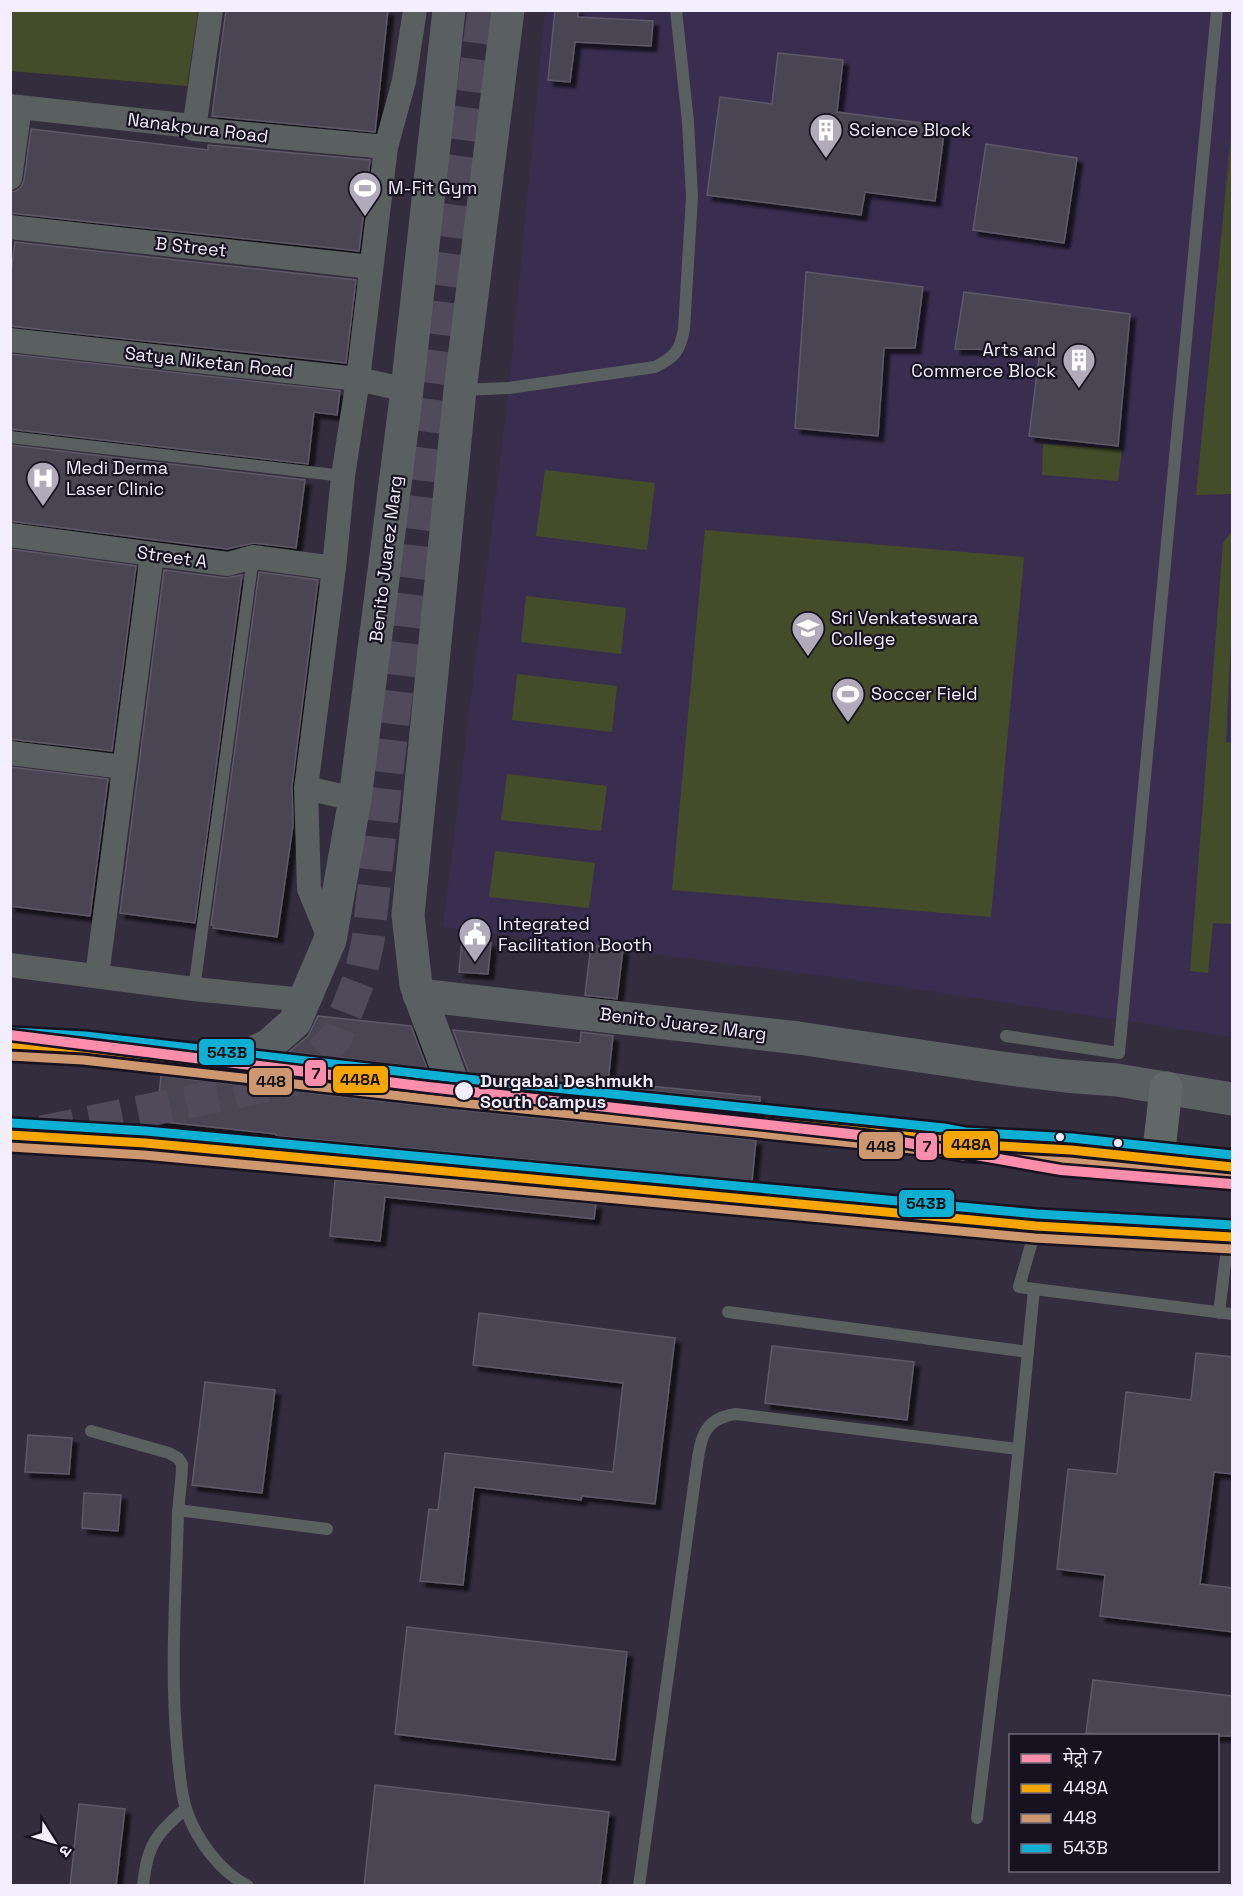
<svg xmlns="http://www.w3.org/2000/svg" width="1243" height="1896" viewBox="0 0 1243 1896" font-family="'Space Grotesk','Noto Sans Devanagari',sans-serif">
	<defs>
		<filter id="shadow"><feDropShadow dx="5.5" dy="5.5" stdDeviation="1.5" flood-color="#0009"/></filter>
	</defs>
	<rect width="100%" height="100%" fill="#332d3e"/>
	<path fill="#3a2e50" d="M545,11H1232V1037L870,982L443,927L509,388Z"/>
	<path fill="#454c2a" d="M10,11H198L187,86L11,71Z
		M1232,126V494L1196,495Z
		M1043,444L1122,449L1118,481L1042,475Z
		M545,470L655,483L647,550L536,536Z
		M705,530L1024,557L991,917L672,890Z
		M1232,531V619L1226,742L1232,743V924L1213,923L1208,973L1190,971L1223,543Z
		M526,596L626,608L621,654L521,642Z
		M517,674L617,686L612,732L512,720Z
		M507,774L607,786L601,831L501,820Z
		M495,851L595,863L589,908L489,897Z"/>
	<path fill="#4a4553" stroke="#5e5967" stroke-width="1.5" filter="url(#shadow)" d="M226,10H388L375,132L212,116Z
		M555,10H578V17L653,21L651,46L575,42L570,82L548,80Z
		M778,53L843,60L837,112L945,126L935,201L865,192L861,215L707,195L720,97L772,104Z
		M31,129L208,150V145L370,160L359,251L10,213V192L16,191L21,187L24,180Z
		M986,144L1077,158L1064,243L973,230Z
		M15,242L356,280L346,363L10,326V281Z
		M806,272L923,287L915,348H884L878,436L795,428Z
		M964,292L1130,314L1118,446L1029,436L1040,350L955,349Z
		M10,354L340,391L337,415L314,412L308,464L10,429Z
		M10,445L305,480L296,548L254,543L227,549L10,521Z
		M10,549L136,566L112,751L10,739Z
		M164,570L226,578L242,575L195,923L120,913Z
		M259,572L318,580L292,786L293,825L277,937L213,928L214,926L211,925Z
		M10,767L108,779L90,916L10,906Z
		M462,940L491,943L488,974L459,972Z
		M591,945L623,949L617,999L585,995Z
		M318,1016L411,1026L427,1068L289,1052L308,1036Z
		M453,1030L580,1043L581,1032L613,1036L608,1082L760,1097V1102L469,1073Z
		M161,1076L453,1109L756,1140L752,1181L276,1136V1134L156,1121Z
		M335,1180L596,1204L594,1219L385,1197L380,1241L330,1236Z
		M479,1313L675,1338L655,1504L582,1496L581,1500L474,1487L463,1585L420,1581L429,1509L438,1510L445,1453L613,1472L623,1383L473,1365Z
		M772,1346L914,1362L907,1420L765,1403Z
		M1196,1353L1233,1357V1474L1214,1472L1200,1584L1233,1588V1632L1100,1616L1105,1575L1057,1569L1068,1469L1117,1474L1126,1392L1191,1400Z
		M205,1382L275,1390L262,1493L192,1485Z
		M28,1435L72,1438L69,1474L25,1472Z
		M84,1493L121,1495L118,1531L82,1528Z
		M407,1627L627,1652L615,1760L395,1734Z
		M1093,1680L1233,1696V1736H1111L1086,1733Z
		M375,1785L609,1812L600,1886H364Z
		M79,1804L125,1809L116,1886H70Z"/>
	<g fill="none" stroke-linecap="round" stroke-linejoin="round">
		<path stroke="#504a5b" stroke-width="33" stroke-dasharray="33 16" stroke-linecap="butt" d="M42,1132L290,1081L336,1038L360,977L368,941C402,630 442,320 484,10"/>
		<path stroke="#5a5f60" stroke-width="12" d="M461,390L509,388L655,367C675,357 680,351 684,329L692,197L688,122L676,10
			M10,437L343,476
			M194,989L253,557
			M1006,1036L1119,1053L1217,10
			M1036,1227L1019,1287L1232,1314
			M728,1312L1028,1352
			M1219,1313L1228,1239
			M91,1431L169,1453L178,1458L182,1464C182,1480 179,1497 178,1514C176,1591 170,1669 177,1746C179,1766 180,1789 186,1809C196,1839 219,1871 248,1886
			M178,1510L327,1529
			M977,1818L1006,1578L1034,1289
			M143,1886C147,1844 156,1835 186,1808
			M639,1886L696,1471C701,1440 701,1419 736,1414L1018,1449"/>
		<path stroke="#5a5f60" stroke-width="24" d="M10,106L192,126L194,129L386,147
			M194,129L211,10
			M10,178L20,107
			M10,227L371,267
			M10,340L358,379L407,390
			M10,535L228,564L253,557L334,568
			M10,753L124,767
			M306,788L355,799
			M330,940L309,889L306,788L334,568L343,476L358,379L386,147L404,81L415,10
			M10,965L194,989L304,1000
			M97,976L152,554"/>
		<path stroke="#5a6061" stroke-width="33" d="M419,995L798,1038L1002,1068L1065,1076L1117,1080L1232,1099
			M231,1064L269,1045L295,1022L330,940L355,799L407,390L449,10
			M455,1090L416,985L408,915L460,390L508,10"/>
		<path stroke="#606868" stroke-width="33" d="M10,1044L84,1048L455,1090L943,1140L964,1144L1071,1150L1232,1167
			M10,1135L145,1143L1036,1226L1232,1237
			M1158,1159L1166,1088"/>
		<defs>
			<path id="bus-1" d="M10,1044L84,1048L455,1090L943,1140L964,1144L1071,1150L1232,1167
				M10,1135L145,1143L1036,1226L1232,1237"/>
			<path id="bus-2" d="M10,1056L83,1060L454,1102L941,1152L963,1156L1070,1162L1231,1179
				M10,1147L144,1155L1035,1238L1231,1249"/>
			<path id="bus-3" d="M11,1032L85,1036L456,1078L944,1128L965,1132L1072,1138L1232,1155
				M11,1123L146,1131L1037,1214L1232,1225"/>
		</defs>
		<use href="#bus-1" stroke="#171220" stroke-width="14"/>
		<use href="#bus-2" stroke="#171220" stroke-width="14"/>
		<use href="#bus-3" stroke="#171220" stroke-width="14"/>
		<use href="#bus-1" stroke="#f7a600" stroke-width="9"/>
		<use href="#bus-2" stroke="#cd976f" stroke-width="9"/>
		<use href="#bus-3" stroke="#0dafd3" stroke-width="9"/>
		<defs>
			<path id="metro-1" d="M10,1035L428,1087L868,1136L1061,1170L1232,1184"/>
		</defs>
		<use href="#metro-1" stroke="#171220" stroke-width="15"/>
		<use href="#metro-1" stroke="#fc8eac" stroke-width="10"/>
	</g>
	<defs>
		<symbol id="building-pin" viewBox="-11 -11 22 30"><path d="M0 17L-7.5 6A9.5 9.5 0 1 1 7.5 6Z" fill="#b0aabb" stroke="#171220"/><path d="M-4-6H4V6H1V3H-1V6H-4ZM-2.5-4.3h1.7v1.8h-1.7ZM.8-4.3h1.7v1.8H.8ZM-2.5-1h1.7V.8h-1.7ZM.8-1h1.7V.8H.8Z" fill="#fff"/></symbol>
		<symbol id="stadium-pin" viewBox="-11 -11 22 30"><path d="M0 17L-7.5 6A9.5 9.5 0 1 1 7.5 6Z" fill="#b0aabb" stroke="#171220"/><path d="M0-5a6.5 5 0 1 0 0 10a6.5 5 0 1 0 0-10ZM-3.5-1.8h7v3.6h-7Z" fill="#fff"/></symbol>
		<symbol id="hospital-pin" viewBox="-11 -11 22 30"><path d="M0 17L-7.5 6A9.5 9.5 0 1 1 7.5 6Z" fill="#b0aabb" stroke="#171220"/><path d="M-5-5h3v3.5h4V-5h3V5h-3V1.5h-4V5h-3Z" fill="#fff"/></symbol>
		<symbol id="university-pin" viewBox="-11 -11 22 30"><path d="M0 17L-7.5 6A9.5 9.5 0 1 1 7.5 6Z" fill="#b0aabb" stroke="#171220"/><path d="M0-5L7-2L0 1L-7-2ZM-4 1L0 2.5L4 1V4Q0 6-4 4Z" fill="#fff"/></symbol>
		<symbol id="civic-pin" viewBox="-11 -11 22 30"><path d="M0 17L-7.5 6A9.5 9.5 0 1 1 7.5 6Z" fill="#b0aabb" stroke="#171220"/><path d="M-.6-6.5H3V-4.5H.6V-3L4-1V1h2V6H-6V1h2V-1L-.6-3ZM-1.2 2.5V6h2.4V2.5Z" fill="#fff"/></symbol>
	</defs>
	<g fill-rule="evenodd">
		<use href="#building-pin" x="807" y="111" width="38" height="52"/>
		<use href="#stadium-pin" x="346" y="169" width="38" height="52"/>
		<use href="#building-pin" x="1060" y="341" width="38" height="52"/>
		<use href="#hospital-pin" x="24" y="459" width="38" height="52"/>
		<use href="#university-pin" x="789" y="609" width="38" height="52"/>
		<use href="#stadium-pin" x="829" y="675" width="38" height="52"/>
		<use href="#civic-pin" x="456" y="915" width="38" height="52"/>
	</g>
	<g fill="#f3eefe" stroke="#171220" stroke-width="2">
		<circle cx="464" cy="1091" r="10"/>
		<circle cx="1060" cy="1137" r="5"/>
		<circle cx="1118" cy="1143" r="5"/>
	</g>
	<g text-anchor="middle" stroke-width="4.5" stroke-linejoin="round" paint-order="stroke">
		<g font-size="18" fill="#f3eefe" stroke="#171220">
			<text transform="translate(198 128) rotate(7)" y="6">Nanakpura Road</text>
			<text transform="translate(191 247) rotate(6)" y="6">B Street</text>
			<text transform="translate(209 362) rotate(6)" y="6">Satya Niketan Road</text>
			<text transform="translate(172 557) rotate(8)" y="6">Street A</text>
			<text transform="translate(386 559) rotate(-83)" y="6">Benito Juarez Marg</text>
			<text transform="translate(683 1024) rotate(7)" y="6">Benito Juarez Marg</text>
		</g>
		<g font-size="18" fill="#f3eefe" stroke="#171220" text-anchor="start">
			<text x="849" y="136">Science Block</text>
			<text x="388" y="194">M-Fit Gym</text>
			<text x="1056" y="356" text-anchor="end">Arts and<tspan x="1056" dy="21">Commerce Block</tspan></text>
			<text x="66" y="474">Medi Derma<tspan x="66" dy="21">Laser Clinic</tspan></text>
			<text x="831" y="624">Sri Venkateswara<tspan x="831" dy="21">College</tspan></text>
			<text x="871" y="700">Soccer Field</text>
			<text x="498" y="930">Integrated<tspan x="498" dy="21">Facilitation Booth</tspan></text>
		</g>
		<g font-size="18" font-weight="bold" fill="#f3eefe" stroke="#171220" text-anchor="start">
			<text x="480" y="1087">Durgabai Deshmukh<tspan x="480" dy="21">South Campus</tspan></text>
		</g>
	</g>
	<g stroke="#171220" stroke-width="2">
		<rect x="198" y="1038" width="57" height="28" rx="6" fill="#0dafd3"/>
		<rect x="304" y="1059" width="23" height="28" rx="6" fill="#fc8eac"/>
		<rect x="332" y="1065" width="57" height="29" rx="6" fill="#f7a600"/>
		<rect x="248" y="1067" width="45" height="29" rx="6" fill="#cd976f"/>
		<rect x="942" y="1130" width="57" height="29" rx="6" fill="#f7a600"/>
		<rect x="858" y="1131" width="46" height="29" rx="6" fill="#cd976f"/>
		<rect x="915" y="1132" width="23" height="29" rx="6" fill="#fc8eac"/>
		<rect x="898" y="1189" width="57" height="29" rx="6" fill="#0dafd3"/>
	</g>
	<g font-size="16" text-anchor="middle" font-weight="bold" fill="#111">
		<text x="227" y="1058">543B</text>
		<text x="316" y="1079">7</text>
		<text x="360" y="1085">448A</text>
		<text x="271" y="1087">448</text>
		<text x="971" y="1150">448A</text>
		<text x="881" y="1152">448</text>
		<text x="927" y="1152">7</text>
		<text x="926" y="1209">543B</text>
	</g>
	<rect width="1243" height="1896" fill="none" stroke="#f3eefe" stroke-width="24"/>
	<rect x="1009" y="1734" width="210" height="138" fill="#171220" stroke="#6f6a79" stroke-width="1.5"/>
	<rect x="1021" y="1754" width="30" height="9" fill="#fc8eac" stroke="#6f6a79" stroke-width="1.5"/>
	<text x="1063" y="1764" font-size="18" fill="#f3eefe">मेट्रो 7</text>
	<rect x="1021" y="1784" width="30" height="9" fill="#f7a600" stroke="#6f6a79" stroke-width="1.5"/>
	<text x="1063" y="1794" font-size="18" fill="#f3eefe">448A</text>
	<rect x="1021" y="1814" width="30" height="9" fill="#cd976f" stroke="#6f6a79" stroke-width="1.5"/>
	<text x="1063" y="1824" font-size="18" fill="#f3eefe">448</text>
	<rect x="1021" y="1844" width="30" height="9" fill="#0dafd3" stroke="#6f6a79" stroke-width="1.5"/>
	<text x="1063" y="1854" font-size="18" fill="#f3eefe">543B</text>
	<g transform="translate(54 1842) rotate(127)" stroke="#171220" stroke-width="4.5" paint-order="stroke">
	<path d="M0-4.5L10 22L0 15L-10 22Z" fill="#f3eefe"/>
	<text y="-9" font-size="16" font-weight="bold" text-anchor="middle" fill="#f3eefe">उ</text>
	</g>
</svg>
